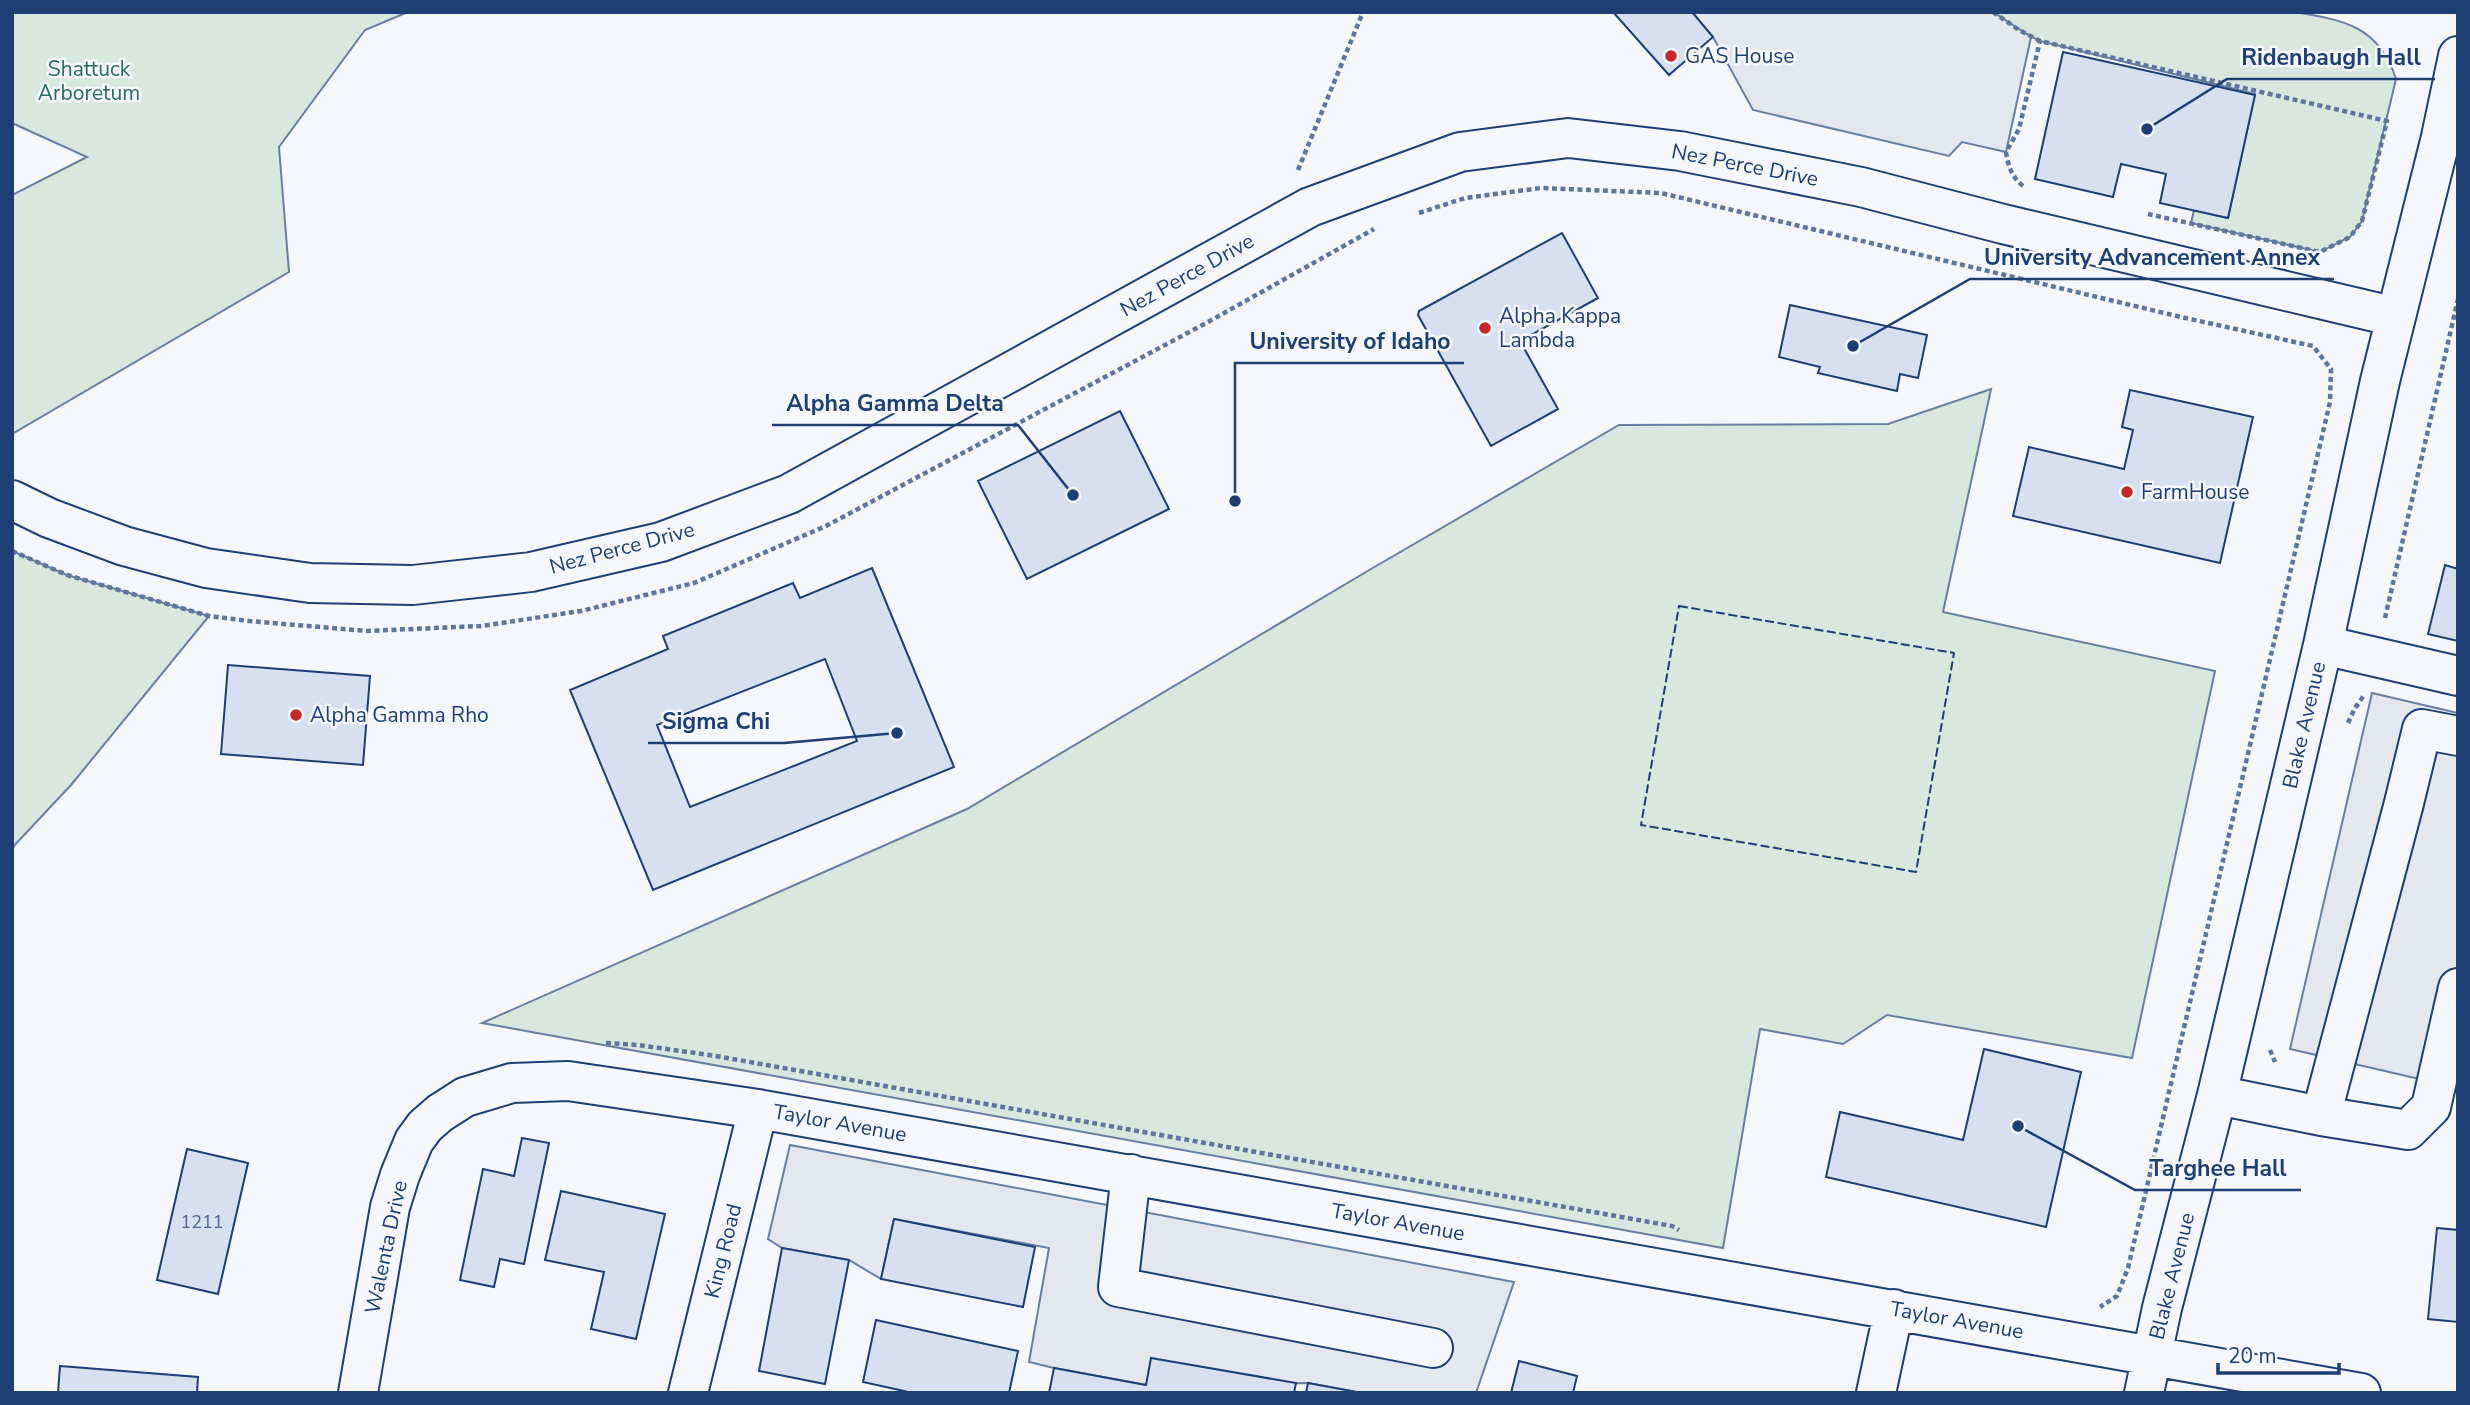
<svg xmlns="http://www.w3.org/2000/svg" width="2470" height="1405" viewBox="0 0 2470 1405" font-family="'Nunito Sans',sans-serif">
	<rect width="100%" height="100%" fill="#f4f7fb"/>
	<path fill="#d7e8df" stroke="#687fa3" stroke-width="2" d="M12,12H408L365,30L279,147L289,272L12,434V195L87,157L12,123Z
		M1993,12H2294C2344,20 2379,26 2396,79L2362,221L2350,237L2320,252L2191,223L2194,210L2228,218L2255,94L2040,41L2019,30Z
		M1991,389L1943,612L2215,671L2132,1058L1887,1015L1843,1044L1760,1029L1723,1248L482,1023L967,809L1371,569L1619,425L1888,424Z
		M12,551L67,575L209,616L71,785L12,848Z"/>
	<path fill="#e3e8f0" stroke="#687fa3" stroke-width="2" d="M1692,12H1993L2031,37L2006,152L1962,142L1949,156L1753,110L1713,37Z
		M2372,693L2458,713V1088L2290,1049Z
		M790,1145L1514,1282L1476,1393H1362L1308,1383L1146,1385L1054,1368L1029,1362L1049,1248L894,1219L881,1279L849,1260L782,1248L768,1239Z"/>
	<path fill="#d5e0f0" stroke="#1d3f73" stroke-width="2" fill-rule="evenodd" d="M1613,12H1692L1713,37L1669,75Z
		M2063,52L2255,95L2228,218L2160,203L2166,174L2121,164L2113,197L2035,179Z
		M1562,233L1598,298L1520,341L1558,409L1491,446L1418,315L1419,311Z
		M1790,305L1927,335L1918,378L1900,374L1897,391L1818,373L1820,367L1779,357Z
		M2130,390L2253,417L2220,563L2013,516L2029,447L2124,469L2133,430L2122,427Z
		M1120,411L1169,509L1027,579L978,481Z
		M2445,565L2458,569V641L2428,634Z
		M872,568L954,767L653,890L570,690L668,649L663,636L793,583L800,598ZM825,659L857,741L690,807L657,725Z
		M228,665L370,676L363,765L221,754Z
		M1984,1049L2081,1072L2046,1227L1826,1177L1840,1112L1963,1140Z
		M522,1138L549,1143L524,1264L500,1259L494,1287L460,1280L483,1169L514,1176Z
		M187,1149L248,1163L218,1294L157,1280Z
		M561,1191L665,1214L636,1339L591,1329L604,1272L545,1260Z
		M894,1219L1035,1247L1023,1307L881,1279Z
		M2437,1228L2458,1230V1322L2428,1319Z
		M782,1248L849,1260L825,1384L759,1371Z
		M876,1320L1018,1351L1009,1393H913L863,1382Z
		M1151,1358L1296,1383L1294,1393H1049L1054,1368L1146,1385Z
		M1519,1361L1577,1376L1573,1393H1511Z
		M60,1366L198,1377L197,1393H58Z
		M1308,1383L1362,1393H1306Z"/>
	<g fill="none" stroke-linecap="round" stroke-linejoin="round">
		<defs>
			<path id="minor" d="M12,500L49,518L124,546L206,568L310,583L413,585L531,572L661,542L789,494L1310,207L1460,152L1568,138L1680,151L1861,187L2003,224L2396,317
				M2323,645L2458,676
				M2217,1095L2321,1116L2408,1130L2431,1107L2458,988
				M2321,1116L2404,803L2422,729L2458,736
				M1131,1174L1118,1287L1433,1348
				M358,1393L390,1207L400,1175L414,1141L425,1126L440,1113L465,1097L512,1083L568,1081L758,1109L2361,1393
				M688,1393L758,1109
				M1876,1393L1894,1309
				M2144,1393L2162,1308L2217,1095L2323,645L2380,381L2441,137L2458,56"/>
		</defs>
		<use href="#minor" stroke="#1d3f73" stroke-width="42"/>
		<path stroke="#5e769c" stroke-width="4.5" stroke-dasharray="5 3.5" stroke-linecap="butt" d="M1993,12L2019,30L2040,41L2387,121L2362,221L2350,237L2320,252L2148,214
			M1298,170L1363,12
			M2023,186C2012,177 2008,166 2006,152L2019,129L2040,41
			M1419,213L1465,198L1541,188L1661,193L2181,317L2313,346L2331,369L2330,402L2128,1268L2117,1296L2100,1307
			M12,551L67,575L209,616L249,621L367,631L481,626L581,611L694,583L826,526L1208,322L1374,229
			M2385,618L2458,299
			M2348,723L2355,708L2365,694
			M606,1043L638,1045L716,1056L1672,1226L1679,1230
			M2270,1050L2275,1062"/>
		<use href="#minor" stroke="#f4f7fb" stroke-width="38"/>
		<path stroke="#1d3f73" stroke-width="2" stroke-dasharray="9 3.5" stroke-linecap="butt" d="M1679,606L1954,653L1916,872L1641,825Z"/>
	</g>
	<g fill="#c62828" stroke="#f4f7fb" stroke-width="2.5">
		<circle cx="1671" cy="56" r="7"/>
		<circle cx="1485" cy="328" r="7"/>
		<circle cx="2127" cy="492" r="7"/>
		<circle cx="296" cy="715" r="7"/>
	</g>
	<g text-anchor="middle" stroke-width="5" stroke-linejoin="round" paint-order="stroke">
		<g font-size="18" fill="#4b6792">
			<text x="202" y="1228">1211</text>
		</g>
		<g font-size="21" fill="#1d3f73" stroke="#f4f7fb" text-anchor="start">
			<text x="1685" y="63">GAS House</text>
			<text x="1499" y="323">Alpha Kappa<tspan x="1499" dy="24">Lambda</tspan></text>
			<text x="2141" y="499">FarmHouse</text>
			<text x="310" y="722">Alpha Gamma Rho</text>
		</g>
		<g font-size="21" fill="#2c6c60" stroke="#f4f7fb">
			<text x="89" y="76">Shattuck<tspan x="89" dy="24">Arboretum</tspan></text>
		</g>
		<g font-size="21" fill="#1d3f73" stroke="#f4f7fb">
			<text transform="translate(1745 165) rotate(11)" y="7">Nez Perce Drive</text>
			<text transform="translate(1187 275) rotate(-29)" y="7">Nez Perce Drive</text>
			<text transform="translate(622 548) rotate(-15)" y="7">Nez Perce Drive</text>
			<text transform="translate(2304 725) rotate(-77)" y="7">Blake Avenue</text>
			<text transform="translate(840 1123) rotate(10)" y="7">Taylor Avenue</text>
			<text transform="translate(1398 1222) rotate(10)" y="7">Taylor Avenue</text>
			<text transform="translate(386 1247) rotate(-78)" y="7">Walenta Drive</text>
			<text transform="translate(723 1251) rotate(-76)" y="7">King Road</text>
			<text transform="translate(2172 1276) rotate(-76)" y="7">Blake Avenue</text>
			<text transform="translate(1957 1320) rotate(10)" y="7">Taylor Avenue</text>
		</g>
	</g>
	<path fill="none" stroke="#1d3f73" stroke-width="2.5" d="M2147 129L2227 79H2435M1853 346L1970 279H2334M1235 501L1235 363H1464M1073 495L1018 425H772M897 733L784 743H648M2018 1126L2135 1190H2301"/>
	<g fill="#1d3f73" stroke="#f4f7fb" stroke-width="2.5">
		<circle cx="2147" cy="129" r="7"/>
		<circle cx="1853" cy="346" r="7"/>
		<circle cx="1235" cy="501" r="7"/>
		<circle cx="1073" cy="495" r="7"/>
		<circle cx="897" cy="733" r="7"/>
		<circle cx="2018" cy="1126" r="7"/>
	</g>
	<g font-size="23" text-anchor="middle" font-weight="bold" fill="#1d3f73" stroke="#f4f7fb" stroke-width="5" stroke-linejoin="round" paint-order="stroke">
		<text x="2331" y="65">Ridenbaugh Hall</text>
		<text x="2152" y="265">University Advancement Annex</text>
		<text x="1350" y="349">University of Idaho</text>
		<text x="895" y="411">Alpha Gamma Delta</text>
		<text x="716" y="729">Sigma Chi</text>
		<text x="2218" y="1176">Targhee Hall</text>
	</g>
	<rect width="2470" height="1405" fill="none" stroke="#1d3f73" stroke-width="28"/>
	<path d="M2218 1363v10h121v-10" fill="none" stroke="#1d3f73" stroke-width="3.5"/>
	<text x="2228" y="1363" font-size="21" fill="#1d3f73" stroke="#f4f7fb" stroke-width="5" paint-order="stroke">20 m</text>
</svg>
